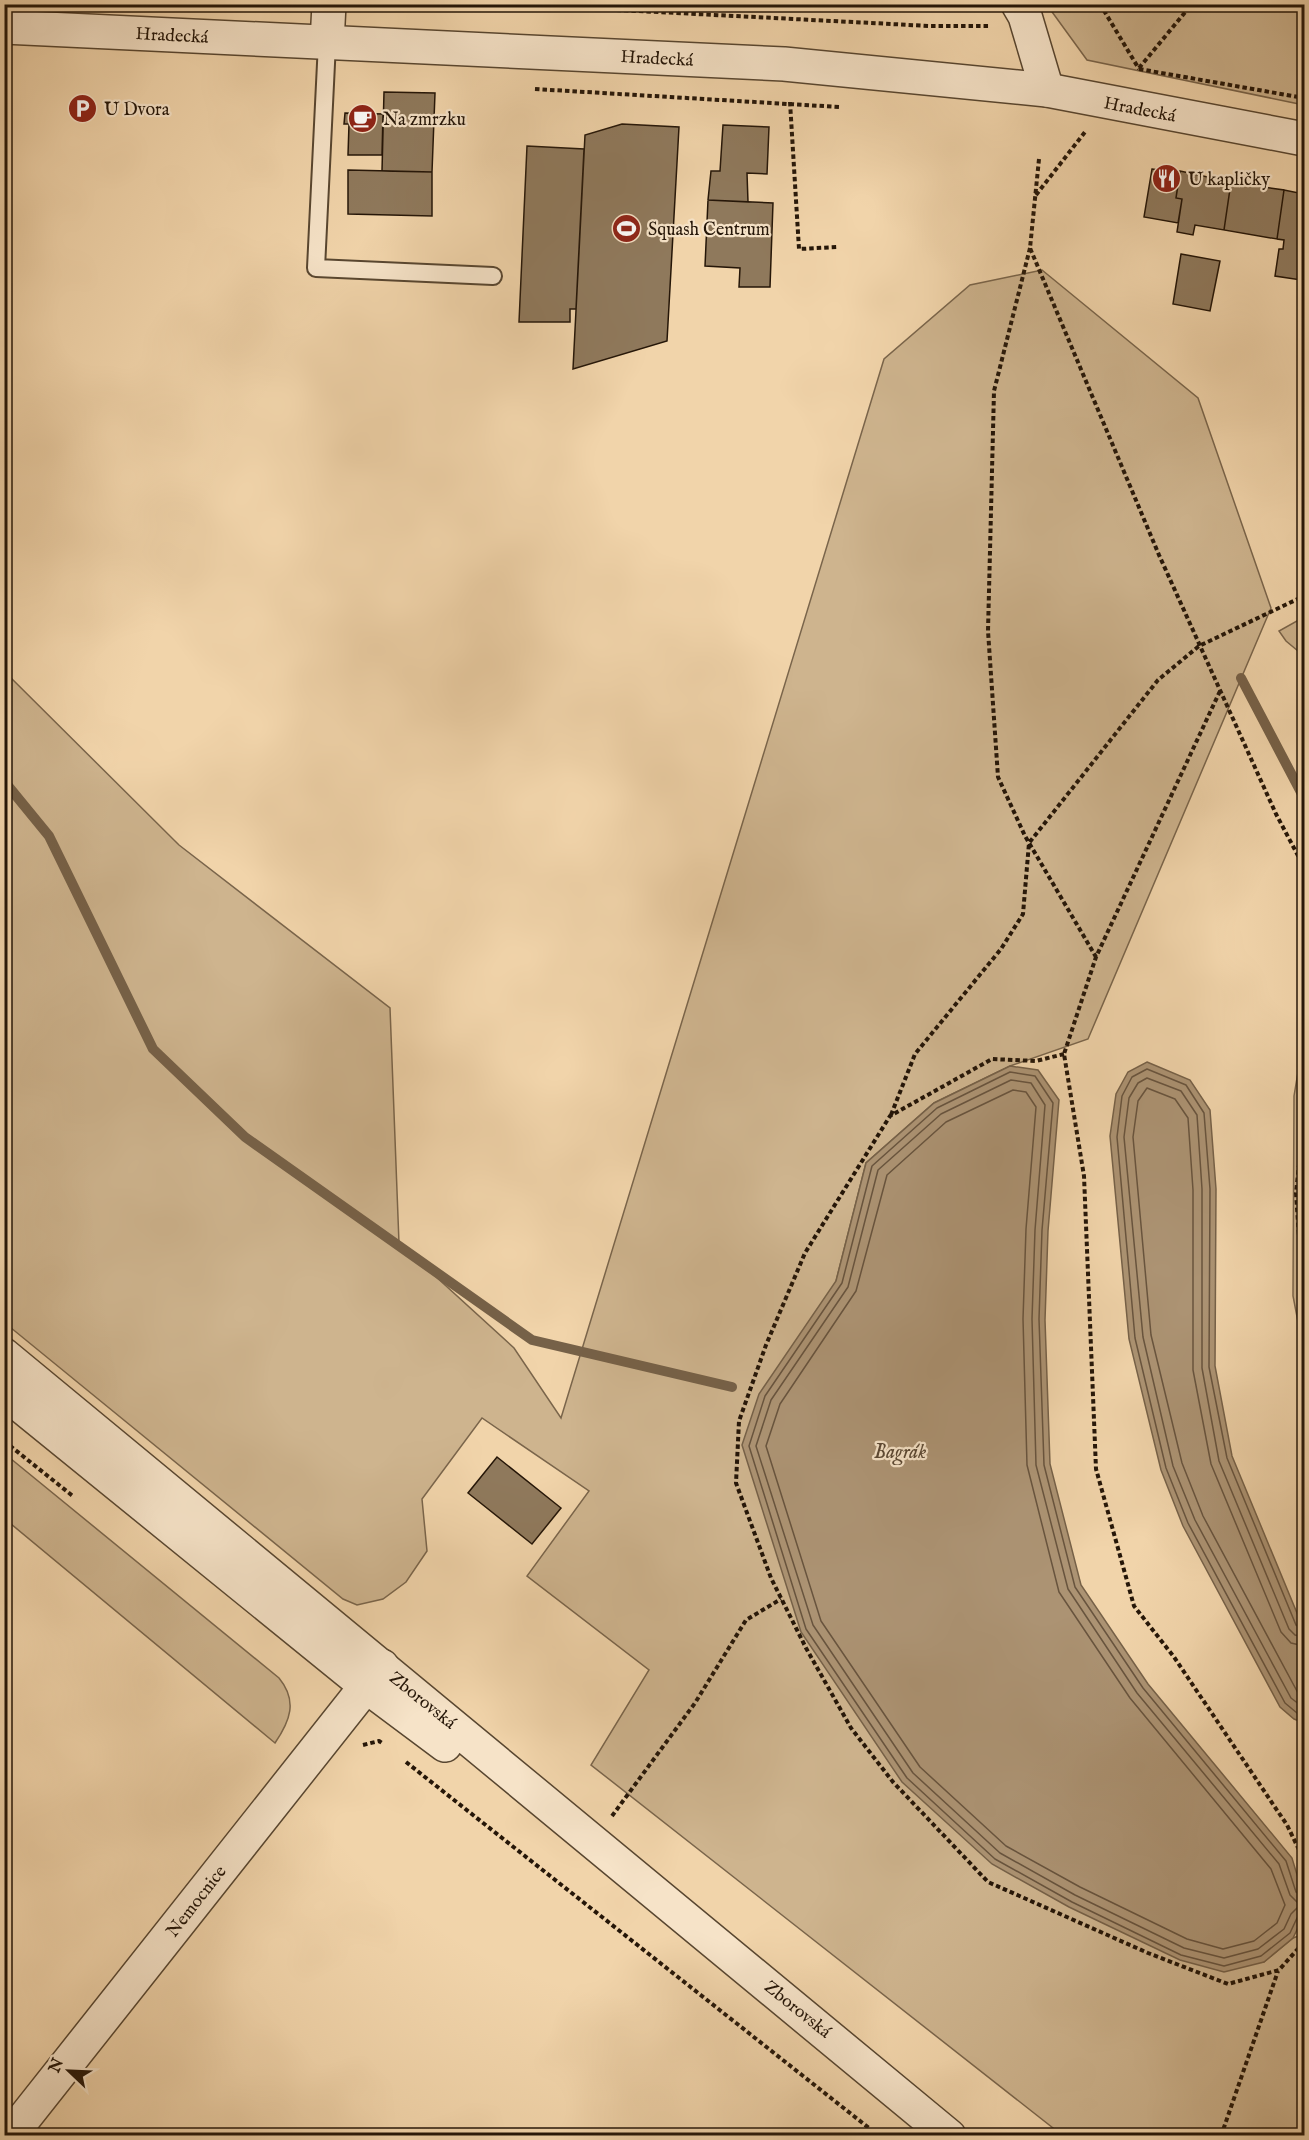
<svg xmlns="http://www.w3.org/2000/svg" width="1309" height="2140" viewBox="0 0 1309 2140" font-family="'IM FELL English',serif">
	<rect width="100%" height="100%" fill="#f1d4aa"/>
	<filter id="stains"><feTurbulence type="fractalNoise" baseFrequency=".00333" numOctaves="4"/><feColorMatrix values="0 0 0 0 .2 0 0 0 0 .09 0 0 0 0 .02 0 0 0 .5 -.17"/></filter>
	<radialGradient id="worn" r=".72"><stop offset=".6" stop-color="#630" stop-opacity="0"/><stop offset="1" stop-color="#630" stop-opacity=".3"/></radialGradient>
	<path fill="#ceb48e" stroke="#7a654b" stroke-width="1.5" d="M1047,5H1304V105L1087,60Z
		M1042,270L1198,398L1271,608L1088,1039L1010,1066L934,1103L866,1163L836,1281L1264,1962L1293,1938L1304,1934V2135H1062L591,1765L649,1670L527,1576L589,1491L482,1418L422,1499L427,1551L406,1582L383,1599L357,1605L343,1599L5,1323L4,671L179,845L390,1008L399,1243L514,1348L561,1418L884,359L970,285Z
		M1304,617V656L1286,641L1279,631Z
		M1304,1036V1353L1293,1296L1294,1096Z
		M5,1454L279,1678C298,1701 290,1721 275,1743L5,1519Z"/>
	<path fill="#ac9373" stroke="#766148" stroke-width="1.5" d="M1147,1062L1190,1080L1210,1110L1216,1189L1215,1366L1232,1456L1304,1630V1723L1294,1719L1280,1707L1183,1526L1161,1470L1129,1339L1110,1136L1116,1094L1128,1072Z
		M1010,1066L1038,1070L1059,1100L1048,1231L1045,1320L1050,1464L1081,1585L1148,1684L1292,1858L1304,1898V1915L1293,1938L1264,1962L1224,1972L1180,1960L1069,1907L992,1864L902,1782L801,1632L742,1445L759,1394L836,1281L866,1163L934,1103Z"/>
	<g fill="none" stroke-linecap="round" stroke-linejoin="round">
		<path stroke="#68543e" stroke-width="1.5" d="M1011,1080L1031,1083L1045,1105L1035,1230L1032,1319L1036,1465L1068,1589L1137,1693L1279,1864L1290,1895L1300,1905L1291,1914L1284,1929L1258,1949L1224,1958L1184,1948L1075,1895L1000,1853L913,1773L813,1625L756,1446L771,1400L848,1287L878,1170L941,1114Z
			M1013,1090L1026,1092L1036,1107L1026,1229L1023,1319L1027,1465L1059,1592L1130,1698L1271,1869L1285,1905L1277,1923L1254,1941L1223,1949L1187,1939L1080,1887L1006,1846L920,1767L821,1621L766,1446L780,1404L856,1291L887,1175L946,1122Z
			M1304,1630L1296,1625L1227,1458L1209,1367L1210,1189L1204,1113L1186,1085L1147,1069L1132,1077L1122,1096L1117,1137L1135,1338L1166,1468L1188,1523L1285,1703L1297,1713L1304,1716
			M1304,1637L1295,1635L1289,1629L1219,1461L1202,1368V1189L1197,1115L1181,1091L1147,1078L1138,1083L1129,1098L1124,1137L1143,1337L1173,1466L1195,1520L1291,1698L1304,1708
			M1304,1646L1291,1643L1281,1632L1211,1464L1193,1370V1190L1188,1118L1175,1099L1147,1088L1138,1101L1133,1137L1151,1335L1182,1463L1203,1516L1298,1693L1304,1699
			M1304,1896L1296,1892L1286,1861L1143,1688L1075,1587L1044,1465L1039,1319L1042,1230L1053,1103L1035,1076L1010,1072L937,1108L872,1166L842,1283L765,1396L749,1446L806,1629L907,1778L995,1859L1072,1902L1181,1955L1224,1966L1261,1956L1290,1933L1297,1918L1304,1915"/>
		<path stroke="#766148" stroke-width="10" d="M1241,678L1304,798
			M4,781L49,836L153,1049L245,1137L532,1340L732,1387"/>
	</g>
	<path fill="#8f795c" stroke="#251608" stroke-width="1.5" d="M384,92L435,93L432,172L382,171Z
		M345,113L383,114L382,155H348L349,124H344Z
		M622,124L679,127L667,341L573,369L585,135Z
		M723,125L769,127L767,174L747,173L748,202L708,200L711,171H720Z
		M527,146L584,149L576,309H570V322H519Z
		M1152,169L1180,173L1176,198L1182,199L1178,223L1144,217Z
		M348,170L432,172V216L348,214Z
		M1180,171L1231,182L1224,230L1195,225L1193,235L1177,232L1182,199L1176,198Z
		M1231,182L1284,190L1277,239L1224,230Z
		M1284,190L1304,194V263L1301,280L1275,276L1279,249H1283L1284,240L1277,239Z
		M708,200L773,203L770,287H739L740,268L705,266Z
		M1181,254L1220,261L1210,311L1173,304Z
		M497,1457L561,1508L532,1544L468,1493Z"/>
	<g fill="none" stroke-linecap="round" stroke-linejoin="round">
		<defs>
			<path id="service" d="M327,43L316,268L493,276"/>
			<path id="minor" d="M1018,4L1025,16L1047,90
				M327,43L329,4
				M10,2136L382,1666"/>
			<path id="tertiary" d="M4,27L784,64L1047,90L1304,139
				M4,1355L949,2136
				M4,1392L366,1686L445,1745"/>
		</defs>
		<use href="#service" stroke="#584630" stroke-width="20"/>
		<use href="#minor" stroke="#584630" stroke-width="36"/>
		<use href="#tertiary" stroke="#584630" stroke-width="36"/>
		<path stroke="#251608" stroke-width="4" stroke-dasharray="4.5 3" stroke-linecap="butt" d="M1100,4L1139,69
			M579,8L930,26H991
			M1139,68L1192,4
			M1139,69L1304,98
			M535,89L839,107
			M790,102L799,249L838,247
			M1039,159L1030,248L1159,555L1276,814L1304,867
			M1036,195L1085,132
			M1030,248L994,391L988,631L998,777L1025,836L1096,957
			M1220,691L1096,957L1064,1054L1084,1176L1096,1469L1134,1606L1174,1657L1287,1825L1304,1860
			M1064,1054L1036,1061L992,1059L890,1116L805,1253L766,1345L739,1421L736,1483L771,1578L806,1648L851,1728L893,1782L988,1882L1148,1953L1228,1984L1279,1970L1304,1942
			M891,1115L915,1054L1001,949L1023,914L1029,843L1158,680L1199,646L1304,596
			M1304,1118L1296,1193L1304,1309
			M4,1441L74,1497
			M363,1745L379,1741L382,1743
			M406,1762L879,2136
			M612,1816L695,1703L746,1620L781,1599
			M1221,2136L1278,1971"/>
		<use href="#service" stroke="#f6e3c8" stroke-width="16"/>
		<use href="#minor" stroke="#f6e3c8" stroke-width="33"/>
		<use href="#tertiary" stroke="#f6e3c8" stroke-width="33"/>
	</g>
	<defs>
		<symbol id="parking-disc" viewBox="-11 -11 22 22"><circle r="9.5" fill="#8f2418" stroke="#f6e3c8"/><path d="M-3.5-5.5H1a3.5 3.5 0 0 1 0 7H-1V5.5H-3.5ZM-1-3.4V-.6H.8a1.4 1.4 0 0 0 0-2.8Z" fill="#fff"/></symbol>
		<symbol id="cafe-disc" viewBox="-11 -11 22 22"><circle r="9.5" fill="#8f2418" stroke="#f6e3c8"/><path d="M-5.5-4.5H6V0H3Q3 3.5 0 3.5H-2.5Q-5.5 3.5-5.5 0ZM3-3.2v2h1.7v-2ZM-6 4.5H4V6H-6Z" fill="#fff"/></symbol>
		<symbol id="restaurant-disc" viewBox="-11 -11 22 22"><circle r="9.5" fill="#8f2418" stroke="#f6e3c8"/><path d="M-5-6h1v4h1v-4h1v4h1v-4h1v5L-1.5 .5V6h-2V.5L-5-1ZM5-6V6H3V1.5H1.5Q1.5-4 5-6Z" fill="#fff"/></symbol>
		<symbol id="stadium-disc" viewBox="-11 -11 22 22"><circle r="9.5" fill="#8f2418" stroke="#f6e3c8"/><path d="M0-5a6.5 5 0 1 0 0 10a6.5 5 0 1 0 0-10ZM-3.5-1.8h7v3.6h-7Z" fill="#fff"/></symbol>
	</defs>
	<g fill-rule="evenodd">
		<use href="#parking-disc" x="66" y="92" width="33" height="33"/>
		<use href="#cafe-disc" x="346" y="102" width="33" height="33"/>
		<use href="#restaurant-disc" x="1150" y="162" width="33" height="33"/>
		<use href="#stadium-disc" x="610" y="212" width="33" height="33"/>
	</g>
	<g text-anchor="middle" stroke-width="4.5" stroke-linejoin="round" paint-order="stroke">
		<g font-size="18" fill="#251608" stroke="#f6e3c8">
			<text transform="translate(172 35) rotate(3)" y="6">Hradecká</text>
			<text transform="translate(657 58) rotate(3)" y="6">Hradecká</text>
			<text transform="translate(1140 109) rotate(11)" y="6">Hradecká</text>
			<text transform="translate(423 1700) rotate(39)" y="6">Zborovská</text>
			<text transform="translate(196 1901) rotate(-52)" y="6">Nemocnice</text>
			<text transform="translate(798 2009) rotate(39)" y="6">Zborovská</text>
		</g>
		<g font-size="18" fill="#251608" stroke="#f6e3c8" text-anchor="start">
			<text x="104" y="115">U Dvora</text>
			<text x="383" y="125">Na zmrzku</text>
			<text x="1188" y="185">U kapličky</text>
			<text x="648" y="235">Squash Centrum</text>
		</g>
		<g font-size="20" font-style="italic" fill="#5b4833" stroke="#f6e3c8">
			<text x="900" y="1458">Bagrák</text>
		</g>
	</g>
	<rect width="1309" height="2140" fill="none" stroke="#f1d4aa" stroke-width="24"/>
	<rect x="6" y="6" width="1297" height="2128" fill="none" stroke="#251608" stroke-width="3"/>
	<rect x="12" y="12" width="1285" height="2116" fill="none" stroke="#251608" stroke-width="1.5"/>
	<g transform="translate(69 2071) rotate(293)" stroke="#f6e3c8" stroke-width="4.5" paint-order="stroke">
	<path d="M0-4.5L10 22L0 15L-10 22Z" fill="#251608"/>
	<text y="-9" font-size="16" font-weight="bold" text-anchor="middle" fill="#251608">N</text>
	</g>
	<rect width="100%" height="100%" filter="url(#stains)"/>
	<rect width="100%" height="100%" fill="url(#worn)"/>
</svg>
